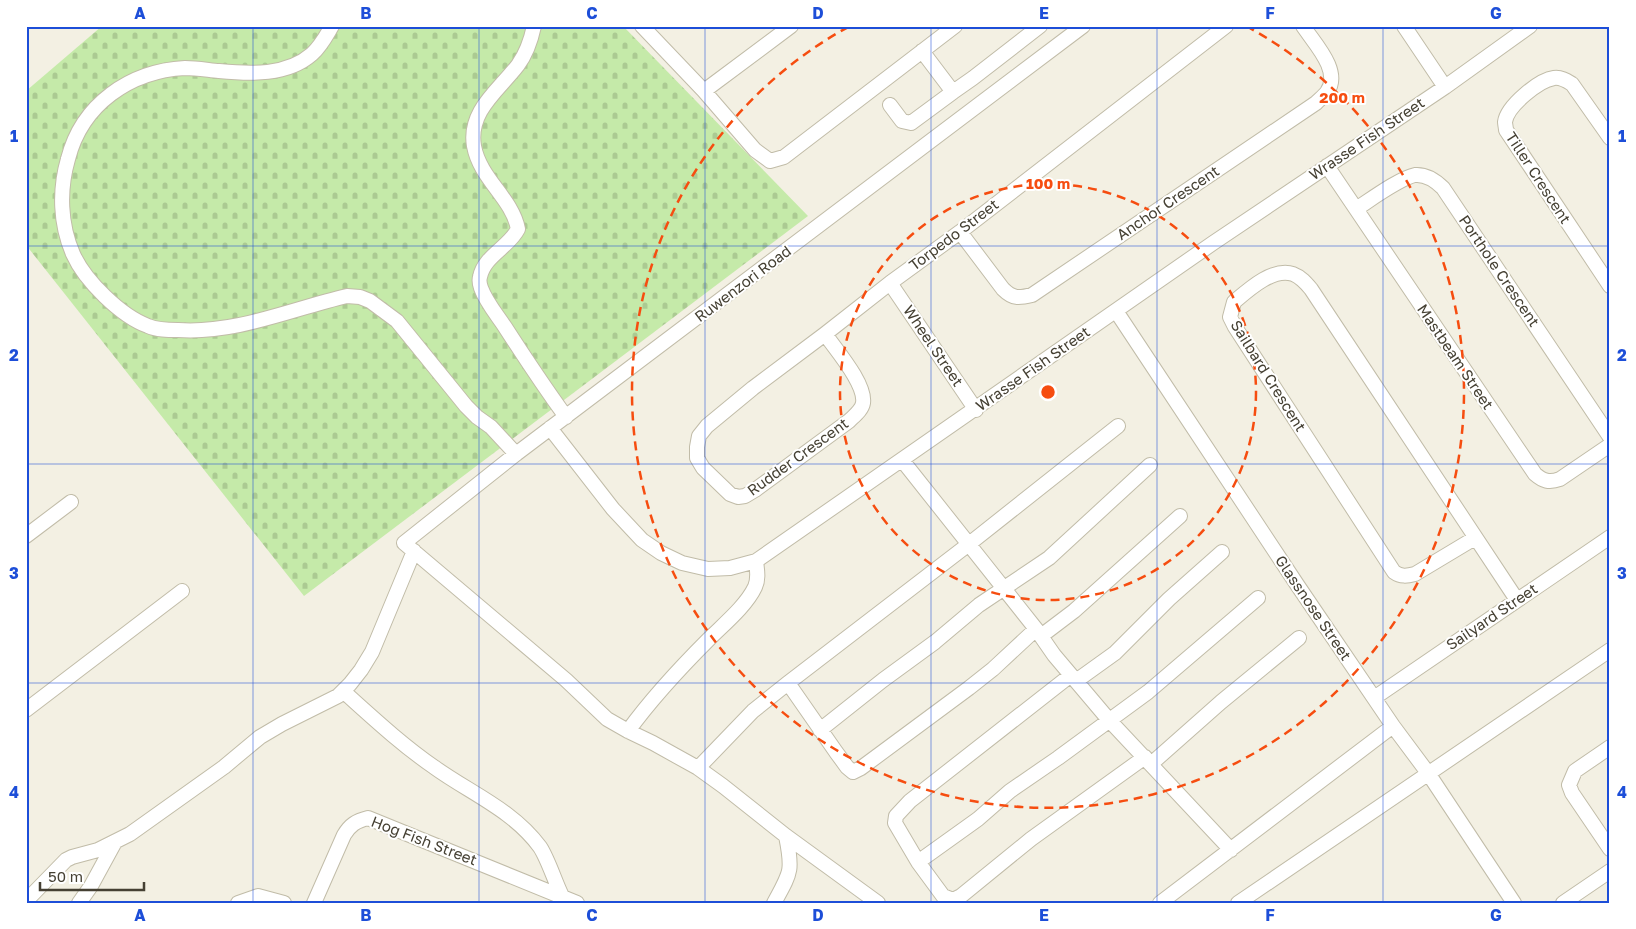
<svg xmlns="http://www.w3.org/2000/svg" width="1636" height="929" viewBox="0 0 1636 929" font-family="'Golos Text',sans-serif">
	<defs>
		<pattern id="cemetery-stones" width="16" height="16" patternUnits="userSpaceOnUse" patternTransform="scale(1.25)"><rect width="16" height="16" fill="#c5eaa9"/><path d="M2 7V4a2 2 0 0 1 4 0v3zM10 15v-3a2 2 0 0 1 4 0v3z" fill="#abca92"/></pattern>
	</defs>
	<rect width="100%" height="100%" fill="#f3f0e3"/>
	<path fill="url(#cemetery-stones)" d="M102,26H623L808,216L304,596L26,245V91Z"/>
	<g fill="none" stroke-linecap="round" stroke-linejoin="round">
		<defs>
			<path id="minor" d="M332,26C326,36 321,46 312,54C287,76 250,74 219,71C208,70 196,68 185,68C130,71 82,104 68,159C59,190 60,224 73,254C85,281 121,316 148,326C157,330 168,330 178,330C236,334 291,309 347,296L360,297L370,301L397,321L466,406L477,417L491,427L516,454
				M534,26C531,40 526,54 518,65C499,90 468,111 474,146C480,179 512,198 518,229C509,247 484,256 480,277C479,280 480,285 481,288C486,302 497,315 505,327C525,358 545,388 566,417
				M642,26L704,91L755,150L770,161L784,157L955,26
				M1404,26L1445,87
				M704,91L791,26
				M953,92L973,78L1040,26
				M890,105L902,121L911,123L953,92L922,51
				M1610,138L1572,84C1567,81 1561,77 1554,78C1539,80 1507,106 1505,122C1505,124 1506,128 1506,130L1610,286
				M1327,166L1535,474C1543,481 1549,483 1560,479L1610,445
				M1356,209C1370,200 1400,178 1415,175C1427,174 1436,181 1443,188L1610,437
				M960,232L1003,289C1013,299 1019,298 1032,295L1316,103C1320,99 1324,96 1327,92C1342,71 1314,43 1303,26
				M890,283L976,410
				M1116,311L1298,586L1393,726L1428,773L1514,903
				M825,334C836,350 866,384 863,403C862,410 854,416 849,421L755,490L745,496L738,497L730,494L703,468L697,458V447L699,436L707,426L753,388L825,334L890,283L960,232L1226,26
				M550,428L613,509L642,540L661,553L682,563L708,569L730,568L756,561L1213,243L1445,87L1530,26
				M902,460L1036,629L1054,655L1109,720L1231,850
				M26,536L71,502
				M1475,538L1415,574C1407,576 1401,577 1394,572L1235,327L1230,317L1234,302C1248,290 1273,267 1293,274C1301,277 1306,283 1311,289L1517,600
				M1041,636L1074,611L1180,516
				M1071,675L910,801L896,816L895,823L918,862L943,896L953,900L961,896L1031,839L1145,757
				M1076,681L1115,653L1169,599L1222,552
				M788,683L836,752L847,767L853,772L861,768L969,688L993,669L1036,629
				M343,691C372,717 402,745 434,767C470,793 513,810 540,847C548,859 555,882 562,896
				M1374,698L1610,537
				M26,710L182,591
				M820,730L883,680L935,642L979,605L1049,558L1150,465
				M628,731C652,698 680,668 709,639C724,624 746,606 755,587C759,578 757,570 756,561
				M1610,747L1575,771L1569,785L1572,793L1610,849
				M1151,764L1221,702L1299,638
				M698,768L753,711L788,683L969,544L1118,426
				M918,862L978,819L1010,791L1058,758L1148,692L1258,598
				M26,901L66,860L72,857L98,850L130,834L224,767L260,737L282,724L338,696L350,684L361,670L372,652L414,551
				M79,903L91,886L115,842
				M238,903L258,896L284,903
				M314,903L344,835C350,825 356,821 368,818L577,903
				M774,903C791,872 793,871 786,836
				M878,903L786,836L723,786L698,768L653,743L628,731L607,719L566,680L404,543L516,454L1083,26
				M1160,903L1393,726
				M1238,903L1610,650
				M1563,903L1610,871"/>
		</defs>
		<use href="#minor" stroke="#c1bca8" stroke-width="16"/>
		<use href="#minor" stroke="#fff" stroke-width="14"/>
	</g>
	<path fill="none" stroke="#1d4ed8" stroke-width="1" stroke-opacity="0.55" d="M253,26V903M479,26V903M705,26V903M931,26V903M1157,26V903M1383,26V903M26,246H1610M26,464H1610M26,683H1610"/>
	<g fill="none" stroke="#f64d10" stroke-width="2.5" stroke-dasharray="9 6">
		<circle cx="1048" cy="392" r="208"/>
		<path d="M1246 26A416 416 0 1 1 850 26"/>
	</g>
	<g text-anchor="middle" stroke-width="4" stroke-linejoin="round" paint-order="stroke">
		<g font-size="15" fill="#454033" stroke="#fff">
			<text transform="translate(1367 139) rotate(-34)" y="5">Wrasse Fish Street</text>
			<text transform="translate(1538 178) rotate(57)" y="5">Tiller Crescent</text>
			<text transform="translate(1168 203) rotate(-34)" y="5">Anchor Crescent</text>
			<text transform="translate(954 235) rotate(-37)" y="5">Torpedo Street</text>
			<text transform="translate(1499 271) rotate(56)" y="5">Porthole Crescent</text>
			<text transform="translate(743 284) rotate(-37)" y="5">Ruwenzori Road</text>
			<text transform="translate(933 346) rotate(56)" y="5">Wheel Street</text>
			<text transform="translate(1455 357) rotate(56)" y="5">Mastbeam Street</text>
			<text transform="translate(1033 369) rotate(-35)" y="5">Wrasse Fish Street</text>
			<text transform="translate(1268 376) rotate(58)" y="5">Sailbard Crescent</text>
			<text transform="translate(798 457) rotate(-36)" y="5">Rudder Crescent</text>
			<text transform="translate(1313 608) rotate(56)" y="5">Glassnose Street</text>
			<text transform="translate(1492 617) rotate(-34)" y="5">Sailyard Street</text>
			<text transform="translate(424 841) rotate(21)" y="5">Hog Fish Street</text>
		</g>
	</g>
	<circle cx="1048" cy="392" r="8" fill="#f64d10" stroke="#fff" stroke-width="2.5"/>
	<g font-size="15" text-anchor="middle" font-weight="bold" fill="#f64d10" stroke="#fff" stroke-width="4" stroke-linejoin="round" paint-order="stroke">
		<text x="1342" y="103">200 m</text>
		<text x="1048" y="189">100 m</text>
	</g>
	<rect width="1636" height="929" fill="none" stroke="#ffffff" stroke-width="55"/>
	<path d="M40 882v8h104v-8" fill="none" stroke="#454033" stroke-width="2.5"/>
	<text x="48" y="882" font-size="15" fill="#454033" stroke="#ffffff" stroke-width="4" paint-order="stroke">50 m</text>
	<rect x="28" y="28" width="1580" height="874" fill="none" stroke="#1d4ed8" stroke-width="2"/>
	<g font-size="16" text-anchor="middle" font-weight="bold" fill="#1d4ed8">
		<text x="140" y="19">A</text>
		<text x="366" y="19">B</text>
		<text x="592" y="19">C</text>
		<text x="818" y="19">D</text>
		<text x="1044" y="19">E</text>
		<text x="1270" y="19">F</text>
		<text x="1496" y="19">G</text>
		<text x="14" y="142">1</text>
		<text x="1622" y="142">1</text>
		<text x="14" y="361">2</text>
		<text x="1622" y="361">2</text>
		<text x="14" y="579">3</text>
		<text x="1622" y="579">3</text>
		<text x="14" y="798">4</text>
		<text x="1622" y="798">4</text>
		<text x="140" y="921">A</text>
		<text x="366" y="921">B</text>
		<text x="592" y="921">C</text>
		<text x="818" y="921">D</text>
		<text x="1044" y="921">E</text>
		<text x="1270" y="921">F</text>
		<text x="1496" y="921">G</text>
	</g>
</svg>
